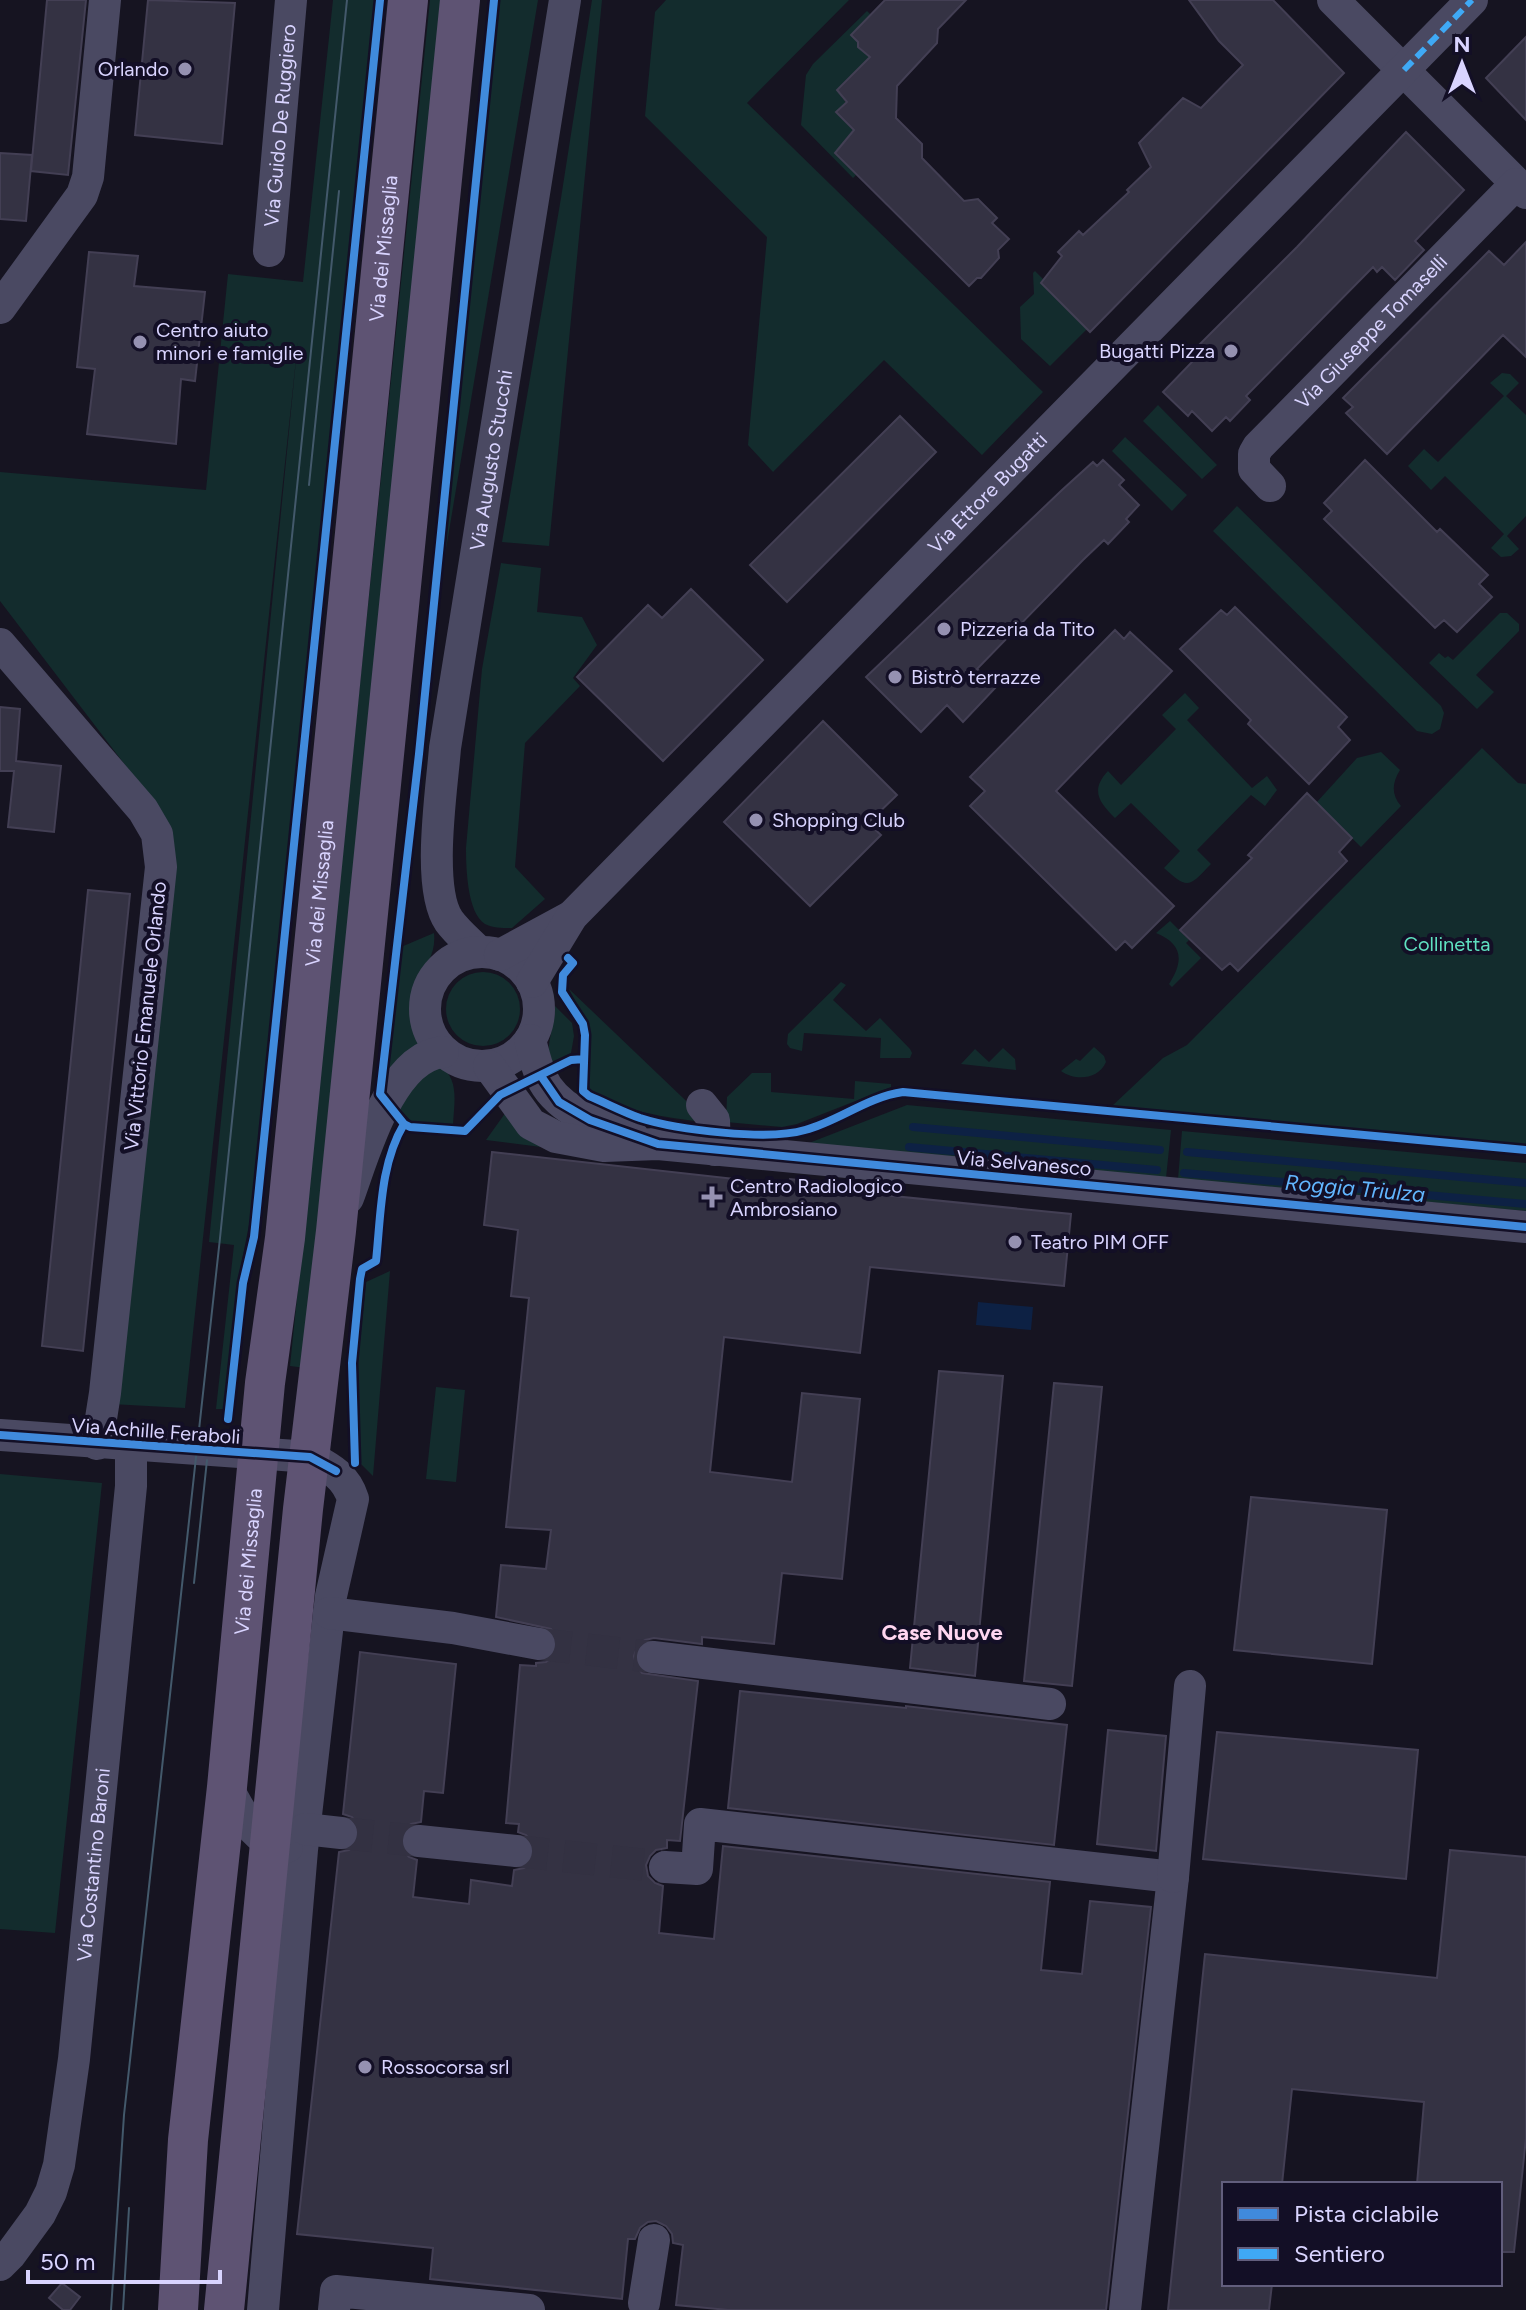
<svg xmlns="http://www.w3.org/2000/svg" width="1526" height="2310" viewBox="0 0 1526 2310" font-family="Figtree,sans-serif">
	<rect width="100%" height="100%" fill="#161421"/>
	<path fill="#132c2d" d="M333,0H375L250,1220L238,1280L224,1409H216L234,1245L209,1242L298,340L185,1408L111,1404L164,816L0,601V472L206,490L228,274L303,282Z
		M430,0H447L306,1368L290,1366Z
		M497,0H538L443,567L439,566Z
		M592,0H602L549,546L502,542L561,198Z
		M666,0H849L747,103L1043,392L982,455L884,360L773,472L748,445L767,237L645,116L655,12Z
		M867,11L871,15L851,35L858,42V47L870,57L837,90L846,103L836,112L854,129L835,153L856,175L853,178L801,125L806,75L813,64Z
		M1035,271L1044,280L1041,283L1087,329L1050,366L1021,339L1020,307L1034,294L1033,273Z
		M1502,373L1510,374L1519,383L1506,396L1526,415V516L1507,536L1519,549L1511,556L1501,557L1491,548L1504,534L1445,476L1431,490L1408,466L1424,449L1438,462L1504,396L1490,383Z
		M1158,405L1217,465L1202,479L1143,421Z
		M1125,437L1187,495L1172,511L1112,451Z
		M1237,506L1441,706L1444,713L1440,729L1432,734L1417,731L1213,531Z
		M501,563L541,568L537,612L582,617L597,645L573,678L580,686L525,743L515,867L545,899L512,928C503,928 493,928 485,924C467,913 466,867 466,848L482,669Z
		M1500,613H1507L1519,624V631L1476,675L1494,692L1477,709L1429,663L1439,653L1445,658L1448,656L1453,660Z
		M1185,693L1199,708L1187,720L1252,788L1267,776L1277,790L1265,806L1251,795L1197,850L1211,864C1189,887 1188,890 1164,868L1180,851L1131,803L1115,818C1099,802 1090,790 1108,771L1121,785L1176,729L1162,715Z
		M1482,748L1518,783L1526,784V1145L1111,1107L1163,1058L1187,1045Z
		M1381,752L1400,770C1392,783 1391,794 1401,806L1361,847L1316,803L1357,758Z
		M1170,921L1189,940L1186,943L1201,958L1172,987L1169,984C1184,961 1183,944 1156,933Z
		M434,933C436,953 427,963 419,980C409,1001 414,1022 422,1042L385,1088L401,947Z
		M446 1009a37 37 0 1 1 74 0a37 37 0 1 1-74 0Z
		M841,982L846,985L833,1000L866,1031L880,1018L910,1049L912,1053L910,1058H880L881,1038L804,1033L802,1051L790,1048L787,1044L788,1034Z
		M569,989L704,1118L703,1122C668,1118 620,1111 590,1090L587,1079L590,1030Z
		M555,1006L572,1023L574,1036L571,1053L549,1063C546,1042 555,1026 555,1006Z
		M1094,1047L1104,1056L1106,1062C1098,1080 1075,1081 1061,1071L1076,1059L1080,1061Z
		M1003,1048L1015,1059L1016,1070L961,1064L975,1049L989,1062Z
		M439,1065C460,1079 454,1102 453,1125L413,1123L397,1106L408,1089Z
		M752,1073H771V1092L854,1099L855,1081L891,1084V1087L797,1124L782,1127L726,1122L727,1097Z
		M907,1105L1171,1130L1166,1178L809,1143Z
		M506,1112L541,1147L486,1140Z
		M1182,1131L1526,1163V1211L1178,1179Z
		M390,1271L373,1476L357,1460V1370L366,1282Z
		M436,1387L465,1390L456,1482L426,1479Z
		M0,1474L102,1483L55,1933L0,1929Z"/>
	<path fill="#0d2144" d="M978,1302L1033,1307L1031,1330L976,1325Z"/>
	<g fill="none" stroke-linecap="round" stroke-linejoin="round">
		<path stroke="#0d2144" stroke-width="8" d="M913,1127L1160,1150
			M909,1147L1157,1170
			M1187,1152L1526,1183
			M1184,1173L1526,1204"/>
	</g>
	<path fill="#343243" stroke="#433f54" stroke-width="2" d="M47,0H86L68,175L31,171Z
		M148,0L235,3L222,144L135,135Z
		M885,0H966L938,29L937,43L897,86L896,118L922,144V158L964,201L978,199L997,218L992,223L1009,239L998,250L999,258L981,278H977L969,286L835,153L854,130L836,112L847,102L837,90L870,57L858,47V42L851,35Z
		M1189,0H1273L1344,73L1090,332L1041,283L1062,256L1058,252L1079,231L1083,235L1129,192L1127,190L1151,167L1139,143L1183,98L1201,108L1243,65L1219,41Z
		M1526,37V120L1486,78Z
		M1406,132L1464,190L1415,241L1424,250L1395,280L1382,267L1377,272L1373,267L1246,396L1250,400L1230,421L1226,417L1212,431L1192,411L1188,416L1163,392L1192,362L1187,357L1297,247Z
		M0,153L32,155L26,221L0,219Z
		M1526,242V357L1503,335L1387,454L1346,413L1353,407L1343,398L1489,251L1504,265Z
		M89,252L138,256L134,286L205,292L195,381L181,379L176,444L87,434L95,369L77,367Z
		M900,416L936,452L787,602L750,565Z
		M1103,460L1124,480L1119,485L1139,505L1126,519L1129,522L1108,544L1104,540L1083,560L977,669L996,687L963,722L947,705L921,732L866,677L1062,490L1093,462L1097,466Z
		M1365,460L1437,532L1440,529L1488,575L1479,584L1492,597L1457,632L1444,620L1435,628L1324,519L1332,511L1324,503Z
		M691,589L763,660L663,761L577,677L648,605L662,618Z
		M1235,607L1347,717L1338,727L1350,740L1309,784L1248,724L1251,720L1180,649L1221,610L1227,615Z
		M1115,630L1124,639L1130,632L1172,671L1056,791L1174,906L1132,948L1125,941L1116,950L970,806L985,791L970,777Z
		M0,707L20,709L16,761L61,766L54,832L8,827L14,771H0Z
		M823,721L897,795L868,823L881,835L810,906L724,822Z
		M1307,793L1352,838L1339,852L1347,861L1238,971L1230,963L1222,970L1180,930L1252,858L1248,855Z
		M88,890L130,894L83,1351L42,1346Z
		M492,1152L789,1185L790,1179L844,1185V1191L1071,1214L1064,1286L870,1267L860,1353L724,1337L710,1472L792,1482L802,1393L860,1399L842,1579L782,1573L774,1644L702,1637V1644L654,1638L645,1640L638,1645L634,1656L636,1665L642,1673L698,1681L680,1841L667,1840V1848L656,1850L650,1856L646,1865L648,1876L655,1883L663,1886L659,1933L714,1939L723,1846L1050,1882L1041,1970L1082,1974L1090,1901L1151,1907L1106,2310H728L676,2305L683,2245L673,2243L672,2234L666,2226L656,2221L648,2222L640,2228L635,2239H628L622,2299L430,2279L433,2248L297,2234L339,1852L349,1850L357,1844L360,1836L358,1825L352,1817L343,1814L360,1652L456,1664L443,1793L424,1791L421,1822L411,1824L404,1829L400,1838L402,1849L409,1857L417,1860L413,1897L469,1904L471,1880L512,1886L514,1870L524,1868L531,1863L535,1854L533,1843L526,1835L518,1832L519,1824L506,1823L520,1665L536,1666V1663L546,1662L554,1656L558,1647L557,1637L551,1629L496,1617L501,1565L546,1569L551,1530L506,1527L529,1298L511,1296L518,1230L484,1225Z
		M939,1371L1003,1376L975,1676L910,1668Z
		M1054,1383L1102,1387L1072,1686L1024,1681Z
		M1251,1497L1387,1510L1372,1664L1234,1650Z
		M740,1691L906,1708V1706L1067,1725L1054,1845L728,1808Z
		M1108,1730L1166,1736L1156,1851L1097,1844Z
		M1217,1732L1418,1750L1406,1879L1203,1859Z
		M1450,1850L1526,1857V2138L1514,2252H1500V2184H1417L1424,2102L1292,2089L1282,2184H1224V2284H1272L1269,2310H1168L1205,1954L1437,1978Z
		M62,2283L80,2297L70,2310H63L49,2298Z"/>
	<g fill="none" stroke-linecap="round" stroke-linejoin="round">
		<path stroke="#333142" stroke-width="32" stroke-dasharray="32 16" stroke-linecap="butt" d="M539,1644L653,1657
			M341,1833L419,1841
			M516,1851L665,1867"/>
		<g stroke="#4a4962" stroke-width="32">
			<path d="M1333,0L1526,193"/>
			<path id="s1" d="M269,251L291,0"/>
			<path d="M0,308L82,195L88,177L105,0"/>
			<path id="s2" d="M1270,486L1254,469V454L1258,447L1516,184"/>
			<path d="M0,644L143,810L157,834L161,867L105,1393L97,1444"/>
			<path id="s3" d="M479,952C469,942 457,932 449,921C426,888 442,788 445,748L565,0"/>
			<circle cx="482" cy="1009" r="57"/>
			<path d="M500,955L572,916"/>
			<path id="s4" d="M532,982L572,916L1472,0"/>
			<path d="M530,1040C533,1051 536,1065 541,1076C557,1112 598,1123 632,1135"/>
			<path d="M489,1066L531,1124L556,1137L604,1146L658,1144L1526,1227"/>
			<path d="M702,1105L714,1120L715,1150"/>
			<path d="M348,1198C364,1155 390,1057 443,1052"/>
			<path d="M0,1435L310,1457C330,1468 346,1476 353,1499L331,1596L302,1850L263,2310"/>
			<path d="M329,1613L453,1628L539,1644"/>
			<path d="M653,1657L1050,1704"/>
			<path d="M227,1787C242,1814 254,1843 287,1847"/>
			<path d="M305,1829L341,1833"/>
			<path d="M419,1841L516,1851"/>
			<path d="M665,1867L697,1869L700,1824L1173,1877L1125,2310"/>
			<path d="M1173,1877L1190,1686"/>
			<path id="s5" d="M0,2265L10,2255L40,2214L51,2192L59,2165L74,2059L131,1486V1446"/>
			<path d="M644,2303L654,2240"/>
			<path d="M334,2310L336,2291L529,2310"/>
		</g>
		<g stroke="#5e5373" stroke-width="40">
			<path id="s6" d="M178,2310L188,2140L227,1787L265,1383L285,1238L408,0"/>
			<path d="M224,2310L303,1509L336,1231L460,0"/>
		</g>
		<path stroke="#43596b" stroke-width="2" d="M309,485L339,191
			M194,1583L207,1460
			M111,2310L124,2115L220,1238L347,0
			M123,2310L129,2208"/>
		<path stroke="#3fa9f5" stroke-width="6" stroke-dasharray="12 6" stroke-linecap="butt" d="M1404,70L1472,0"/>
		<defs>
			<path id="cycleway" d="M494,0L419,754L380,1094L404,1124L410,1127L465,1131L500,1095L571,1060L584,1059
				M568,958L573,963L563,975L562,992L583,1024L585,1035L583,1091L589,1096C606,1103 623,1112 640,1118C677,1130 769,1141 805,1130C839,1121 867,1097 903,1092L1526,1150
				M541,1076L559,1102L590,1120L658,1144L1526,1227
				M228,1419L243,1283L254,1237L380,0
				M0,1435L310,1457L336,1471
				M355,1463L352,1363L360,1279L362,1269L376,1261C381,1215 380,1164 404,1124"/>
		</defs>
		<use href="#cycleway" stroke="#130f26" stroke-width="13"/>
		<use href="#cycleway" stroke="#408adc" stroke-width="8"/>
	</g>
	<g fill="#9591b1" stroke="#130f26" stroke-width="3">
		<circle cx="185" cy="69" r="8"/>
		<circle cx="140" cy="342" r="8"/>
		<circle cx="1231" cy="351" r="8"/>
		<circle cx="944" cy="629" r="8"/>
		<circle cx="895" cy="677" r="8"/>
		<circle cx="756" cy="820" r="8"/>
		<path d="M708 1185h8v8h8v8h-8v8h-8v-8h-8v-8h8z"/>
		<circle cx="1015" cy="1242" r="8"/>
		<circle cx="365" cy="2067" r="8"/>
	</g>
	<g text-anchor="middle" stroke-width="8" stroke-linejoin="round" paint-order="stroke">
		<g font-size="20" fill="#d9d4ff" stroke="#130f26" text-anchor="start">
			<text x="169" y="76" text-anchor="end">Orlando</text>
			<text x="156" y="337">Centro aiuto<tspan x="156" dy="23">minori e famiglie</tspan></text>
			<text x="1215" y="358" text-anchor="end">Bugatti Pizza</text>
			<text x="960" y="636">Pizzeria da Tito</text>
			<text x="911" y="684">Bistrò terrazze</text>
			<text x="772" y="827">Shopping Club</text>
			<text x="730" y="1193">Centro Radiologico<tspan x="730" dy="23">Ambrosiano</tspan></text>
			<text x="1031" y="1249">Teatro PIM OFF</text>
			<text x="381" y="2074">Rossocorsa srl</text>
		</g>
		<g font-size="20" fill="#d9d4ff" stroke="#130f26">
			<text dy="7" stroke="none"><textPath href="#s1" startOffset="126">Via Guido De Ruggiero</textPath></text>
			<text dy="7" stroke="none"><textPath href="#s6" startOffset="2072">Via dei Missaglia</textPath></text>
			<text dy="7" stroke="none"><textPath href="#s2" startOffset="208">Via Giuseppe Tomaselli</textPath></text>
			<text dy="7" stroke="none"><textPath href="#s3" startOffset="510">Via Augusto Stucchi</textPath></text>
			<text dy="7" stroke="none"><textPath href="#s4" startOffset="670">Via Ettore Bugatti</textPath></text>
			<text dy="7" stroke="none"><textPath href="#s6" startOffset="1424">Via dei Missaglia</textPath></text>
			<text transform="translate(145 1016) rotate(-84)" y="7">Via Vittorio Emanuele Orlando</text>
			<text transform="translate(1024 1163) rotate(5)" y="7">Via Selvanesco</text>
			<text transform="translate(156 1431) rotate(4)" y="7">Via Achille Feraboli</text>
			<text dy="7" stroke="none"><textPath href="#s6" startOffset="752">Via dei Missaglia</textPath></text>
			<text dy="7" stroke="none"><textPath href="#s5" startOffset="420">Via Costantino Baroni</textPath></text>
		</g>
		<g font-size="20" fill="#5fe0c0" stroke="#130f26">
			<text x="1447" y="951">Collinetta</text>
		</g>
		<g font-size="22" font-style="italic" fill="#62b6ff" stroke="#130f26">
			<text transform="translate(1355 1188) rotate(5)" y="8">Roggia Triulza</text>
		</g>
		<g font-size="22" font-weight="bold" fill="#ffd6f0" stroke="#130f26">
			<text x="942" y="1640">Case Nuove</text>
		</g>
	</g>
	<rect x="1222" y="2182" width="280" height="104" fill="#130f26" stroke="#625e7d" stroke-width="2"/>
	<rect x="1238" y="2208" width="40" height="12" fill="#408adc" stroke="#625e7d" stroke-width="2"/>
	<text x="1294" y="2222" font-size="24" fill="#d9d4ff">Pista ciclabile</text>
	<rect x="1238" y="2248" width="40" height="12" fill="#3fa9f5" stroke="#625e7d" stroke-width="2"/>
	<text x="1294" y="2262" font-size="24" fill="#d9d4ff">Sentiero</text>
	<g transform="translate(1462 64)" stroke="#130f26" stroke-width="6" paint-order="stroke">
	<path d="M0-6L14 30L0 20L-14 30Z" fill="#d9d4ff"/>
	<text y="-12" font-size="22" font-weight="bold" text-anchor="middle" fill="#d9d4ff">N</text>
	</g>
	<path d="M28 2270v12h192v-12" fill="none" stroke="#d9d4ff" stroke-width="4"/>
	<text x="40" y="2270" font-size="24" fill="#d9d4ff" stroke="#130f26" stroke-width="6" paint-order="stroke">50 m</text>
</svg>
